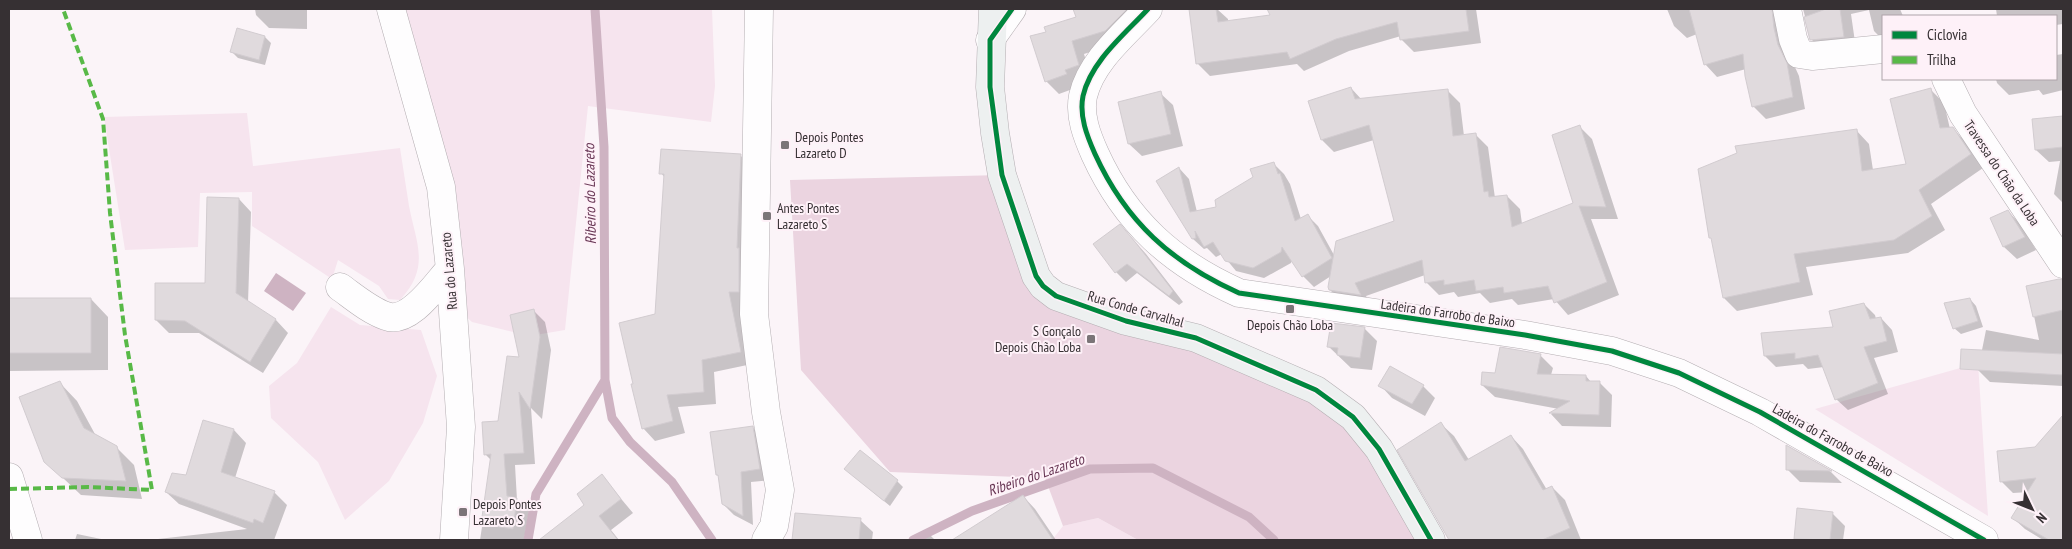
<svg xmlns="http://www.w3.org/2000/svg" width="2072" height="549" viewBox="0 0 2072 549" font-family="'PT Sans Narrow',sans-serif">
	<rect width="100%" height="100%" fill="#fbf4f8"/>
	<path fill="#f6e4ee" d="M397,9H712L715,86L711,122L588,106L565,330L529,336L472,322L454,306Z
		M247,113L253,166L400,148C403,167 406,187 409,206C416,243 431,267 400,300L388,299L379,286L338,260L332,279L252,226V192L200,193L198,247L125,250L104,117Z
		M331,307L360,325L421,330L437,376L423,423L389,481L345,520L318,462L271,418L269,386L297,363Z
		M1978,363L1988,516L1815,409Z
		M1098,518L1138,540H1052L1063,526Z"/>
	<path fill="#ebd4e0" d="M1002,175L1036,276L1353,417L1431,540H1138L1098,518L1063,526L1045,478L890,472L801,370L790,180Z"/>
	<path fill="#ceb3c2" d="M276,273L306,293L293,311L264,291Z"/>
	<path fill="#0003" d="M255,9H307V29L269,28L256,15Z
		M1074,9H1137L1118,43L1084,54L1091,78L1078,87L1059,94L1046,81L1047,32L1077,17Z
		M1200,9H1217L1228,19V22L1272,16L1268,9H1476L1481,43L1414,52L1401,39V36L1349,51L1304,71L1297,64L1210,76L1198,64L1190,10Z
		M1667,9H1791L1790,56L1799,76L1805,109L1766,119L1753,106L1746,69L1717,77L1705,64L1697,34L1687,38L1674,26Z
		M1803,9H1900L1903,16H1883V40L1874,31L1869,10L1851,14L1856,49L1824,52L1811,39Z
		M1996,9H2063V24L2056,25V16H1997Z
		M238,29L265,37L271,43L265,65L238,58L231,51Z
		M2063,54V90L2043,95L2039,90L2009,95L1997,83L1996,79H2056V55Z
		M1351,88L1362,100L1448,91L1460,103L1464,136L1475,134L1488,147L1495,198L1507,196L1520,209L1522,224L1575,203L1580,127L1592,139L1618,219H1591L1619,295L1568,315L1554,299L1518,305L1512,299L1490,303L1480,293L1458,297L1454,292L1439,295L1426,282L1425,275L1366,296L1372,307L1343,303L1330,290L1331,276L1314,287L1303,276L1292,259L1291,263L1264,278L1236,271L1222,254L1216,257L1207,248L1204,249L1193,239L1179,168L1189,179L1197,212L1217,208L1274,164L1284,174L1290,184L1301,219L1307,215L1318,226L1334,255L1395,222L1374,140L1334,152L1322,140Z
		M1931,90L1944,103L1950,129L1952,128L1966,142L1983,168L1931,204L1945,230L1908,253L1806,267L1813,295L1737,311L1724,298L1713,240L1710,237L1856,130L1869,144L1873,170L1908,165Z
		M1160,93L1173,105L1183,146L1142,156L1129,144L1119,103Z
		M2063,118V203L2054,194L2060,161L2049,162L2036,150L2034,120Z
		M740,155L753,168L752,364L714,372L716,404L678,407L685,433L655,441L643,428L635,385L657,315L665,178L661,173Z
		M239,199L251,212L248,303L276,320L288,333L263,373L199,333H169L156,320L206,284Z
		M2008,211L2020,224L2036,250L2017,259L2004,247L1992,219Z
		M1130,236L1146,254L1183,302L1179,305L1137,273L1126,282L1116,272Z
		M2028,287L2058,295L2063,306V386L1990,382L1978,370L1986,330L2039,340Z
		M9,299H91L108,317V370L9,371Z
		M1970,299L1976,306L1983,327L1961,334L1954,328Z
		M1864,304L1875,315L1876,319L1881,318L1892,330L1898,352L1874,358L1888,394L1848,410L1836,399L1824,367L1808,369L1803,364L1776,367L1765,356L1834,328Z
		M534,311L545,322L551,350L542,419L531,408L535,464L515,465L517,500L529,511L524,540H480L492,461L485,454L499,422L520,358Z
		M1364,328L1377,341L1372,370L1351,368L1328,346Z
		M1540,355L1553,368L1551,375L1586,376L1591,382H1599L1612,395L1611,427L1562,426L1551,414L1559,409L1495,397L1482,385L1496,374Z
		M60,383L77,401L96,436L116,447L134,465L142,499L81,495L45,461Z
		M1380,385L1423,386L1435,398L1425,416L1392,398Z
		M2063,417V540H2043L2025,529L2013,518L2029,492L2013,493L2001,481L2036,449Z
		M204,422L234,430L246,443L235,478L274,492L287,505L274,540H149L247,529L179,504L166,492L187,477Z
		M1441,424L1454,436L1469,460L1511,436L1523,449L1547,490L1552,487L1565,500L1581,540H1450L1446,534Z
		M752,427L763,438L771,480L751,482L753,525L734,515L723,504L720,477L717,475Z
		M1787,447L1831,472L1842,483L1800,482L1787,469Z
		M852,475L897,481L903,487L890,506Z
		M602,476L633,513L611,530L619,540H560L553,531L586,505Z
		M1023,496L1035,509L1056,540H954Z
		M1832,513L1845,526L1843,540H1797L1795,538Z
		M796,514L860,520L873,532L872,540H793Z
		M77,534L106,540H75Z
		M929,534L935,540H923Z"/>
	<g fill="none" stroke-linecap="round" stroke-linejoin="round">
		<path stroke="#ceb3c2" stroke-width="9" d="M605,380L612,418L630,442L672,482L712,540
			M528,540L536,494L605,380L604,147L595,9
			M913,540L972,511L1090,469L1153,468L1249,517L1274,540"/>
	</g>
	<path fill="#e0dadd" stroke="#d2ccd0" d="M1073,9H1127L1105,31L1072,41L1079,65L1065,70L1067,74L1045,82L1030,36L1046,32L1044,27L1076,17Z
		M1189,9H1216L1218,22L1270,15L1267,9H1466L1469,31L1400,40L1397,22L1336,39L1290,59L1287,52L1196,64Z
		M1689,9H1772L1774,28L1778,45L1787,63L1793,97L1752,107L1745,76L1743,54L1704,65Z
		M1826,9H1840L1844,37L1810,40L1804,17Z
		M237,28L265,36L259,60L230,52Z
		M1351,87L1355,99L1448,89L1453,136L1476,133L1484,192L1488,191L1489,197L1507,195L1512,227L1573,203L1552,135L1580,125L1606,207L1579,206L1607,282L1554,303L1548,286L1504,293L1503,287L1476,291L1474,280L1444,285V280L1425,283L1422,260L1355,283L1361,295L1329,290L1328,287L1336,241L1394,221L1369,125L1321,140L1308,101Z
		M1931,88L1940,128L1953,127L1971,154L1919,190L1932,216L1894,240L1794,254L1800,282L1723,298L1711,238H1709L1698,169L1737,153L1735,146L1857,129L1862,171L1906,164L1890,99Z
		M1161,91L1171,134L1128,144L1118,102Z
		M2063,116V147L2035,150L2032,119Z
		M661,149L741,154L737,248H739V292H729L741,352L702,360L704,392L667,395L673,421L642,429L631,384H633L619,323L655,314L664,174H659Z
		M1274,162L1278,174L1280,173L1295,221L1308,214L1332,258L1302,277L1282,247L1281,252L1253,268L1225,261L1213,242L1204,247L1195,231L1196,238L1192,239L1156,181L1179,167L1190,212L1216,207L1215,200L1253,177L1250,169Z
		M207,197L239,198L236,293L276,319L250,362L185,321L155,320V283H205Z
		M2008,210L2025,237L2003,247L1990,218Z
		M1120,224L1136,243L1173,291L1169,296L1127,264L1115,273L1093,244Z
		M2059,279L2063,280V310L2033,317L2026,286Z
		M9,298H91V353H9Z
		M1970,298L1978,321L1953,329L1944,303Z
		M1864,303L1870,319L1881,317L1887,341L1864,347L1878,383L1835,400L1818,355L1795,359V353L1764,356L1761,333L1833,327L1829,311Z
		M534,309L540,337L530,409L519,392L524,453L504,454L507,496L517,498L513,529L481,524L491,454L484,455L482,422L498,421L507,356L519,357L510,315Z
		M1331,323L1365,327L1360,358L1337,355L1338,348L1327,347Z
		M1500,347L1541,354L1537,374L1586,375V381H1600L1599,415L1549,413L1570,401L1481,385L1482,372L1495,373Z
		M1961,349L2063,354V375L1960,369Z
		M1390,366L1424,385L1412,404L1378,386Z
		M60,381L84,428L117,446L126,481L62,478L44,462L19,397Z
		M2063,415V540H2049L2011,518L2036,478L2000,482L1997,451L2035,447Z
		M203,420L234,429L221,472L275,491L263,523L254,519L253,523L165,492L172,473L186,475Z
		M1441,422L1465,461L1511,435L1543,490L1552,486L1570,528L1542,540H1449L1397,450Z
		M753,426L760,469L741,472L743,516L722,504L718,475H716L710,432Z
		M1786,445L1832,471L1786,470Z
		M860,450L898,480L884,501L844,469Z
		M602,474L621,499L599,516L618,540H539L584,505L577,494Z
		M1023,495L1053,540H952Z
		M1797,508L1833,512L1830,540L1794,539Z
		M795,513L861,518L859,540H792Z"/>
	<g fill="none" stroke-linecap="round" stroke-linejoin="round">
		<defs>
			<path id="minor" d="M391,9L441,187L450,269L461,427L454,540
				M759,9L754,314L766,412L780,490L774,526L766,540
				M1148,9C1125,34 1091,61 1083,96C1079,116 1087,136 1095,154C1126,222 1172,263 1239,293L1525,335L1612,351L1679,373L1760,412L1984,540
				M1787,9L1793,39L1799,54L1812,56L1883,49
				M1946,79L1963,114L2063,264
				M340,287C354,297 369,310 386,316C410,325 436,284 450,269
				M9,477L28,540"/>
			<path id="tertiary" d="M990,40L1012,9"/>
			<path id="secondary" d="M993,9L990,87L995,133L1002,175L1036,276L1043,286L1056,296L1126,321L1196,338L1316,390L1353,417L1379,449L1431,540"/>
		</defs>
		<use href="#minor" stroke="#b4aeb2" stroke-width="29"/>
		<use href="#tertiary" stroke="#b4aeb2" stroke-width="29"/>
		<use href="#secondary" stroke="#b4aeb2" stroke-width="29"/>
		<use href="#minor" stroke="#fefdfe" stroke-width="28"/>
		<use href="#tertiary" stroke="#fefdfe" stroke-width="28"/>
		<use href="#secondary" stroke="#edf0f0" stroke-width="28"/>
		<path stroke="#58b947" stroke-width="4" stroke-dasharray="8 4" stroke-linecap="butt" d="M9,489L88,487L152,490L125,335L110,213L103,119L63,9"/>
		<defs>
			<path id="cycleway" d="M1012,9L990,40V87L1002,175L1036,276L1043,286L1056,296L1126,321L1196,338L1316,390L1353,417L1379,449L1431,540
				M1148,9C1125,34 1091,61 1083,96C1079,116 1087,136 1095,154C1126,222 1172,263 1239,293L1525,335L1612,351L1679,373L1760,412L1984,540"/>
		</defs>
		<use href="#cycleway" stroke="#fef1f8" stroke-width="8"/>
		<use href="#cycleway" stroke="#00873e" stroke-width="5"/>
	</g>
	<g fill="#7b7578" stroke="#fef1f8" stroke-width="2">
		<rect x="780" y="140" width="10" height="10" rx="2.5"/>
		<rect x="762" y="211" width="10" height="10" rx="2.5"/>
		<rect x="1285" y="304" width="10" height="10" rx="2.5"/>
		<rect x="1086" y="334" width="10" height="10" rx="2.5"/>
		<rect x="458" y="507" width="10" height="10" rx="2.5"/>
	</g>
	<g text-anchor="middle" stroke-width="4" stroke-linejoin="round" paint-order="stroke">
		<g font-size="14" fill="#363033" stroke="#fef1f8" text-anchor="start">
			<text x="795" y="142">Depois Pontes<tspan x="795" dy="16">Lazareto D</tspan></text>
			<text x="777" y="213">Antes Pontes<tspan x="777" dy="16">Lazareto S</tspan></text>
			<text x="1290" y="330" text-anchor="middle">Depois Chão Loba</text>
			<text x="1081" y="336" text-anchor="end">S Gonçalo<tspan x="1081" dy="16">Depois Chão Loba</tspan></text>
			<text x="473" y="509">Depois Pontes<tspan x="473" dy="16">Lazareto S</tspan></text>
		</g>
		<g font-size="14" fill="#363033" stroke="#fef1f8">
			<text transform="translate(2002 173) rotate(56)" y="5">Travessa do Chão da Loba</text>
			<text transform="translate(449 271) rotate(-95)" y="5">Rua do Lazareto</text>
			<text transform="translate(1136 309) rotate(16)" y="5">Rua Conde Carvalhal</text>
			<text transform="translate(1448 313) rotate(8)" y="5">Ladeira do Farrobo de Baixo</text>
			<text transform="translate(1833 440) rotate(29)" y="5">Ladeira do Farrobo de Baixo</text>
		</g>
		<g font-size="15" font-style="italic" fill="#683755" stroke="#fef1f8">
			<text transform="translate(590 194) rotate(-91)" y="5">Ribeiro do Lazareto</text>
			<text transform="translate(1036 475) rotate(-19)" y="5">Ribeiro do Lazareto</text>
		</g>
	</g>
	<rect width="2072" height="549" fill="none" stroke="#363033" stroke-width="20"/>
	<rect x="1882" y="15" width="175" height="65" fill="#fef1f8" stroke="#aea4a9"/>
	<rect x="1892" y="31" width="25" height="8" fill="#00873e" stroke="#aea4a9"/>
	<text x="1927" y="40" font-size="15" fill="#363033">Ciclovia</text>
	<rect x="1892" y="56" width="25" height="8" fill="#58b947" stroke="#aea4a9"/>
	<text x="1927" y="65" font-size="15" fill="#363033">Trilha</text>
	<g transform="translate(2032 509) rotate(133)" stroke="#fef1f8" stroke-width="4" paint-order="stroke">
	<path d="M0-4L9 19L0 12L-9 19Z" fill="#363033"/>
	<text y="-8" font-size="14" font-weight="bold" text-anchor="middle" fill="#363033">N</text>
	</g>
</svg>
